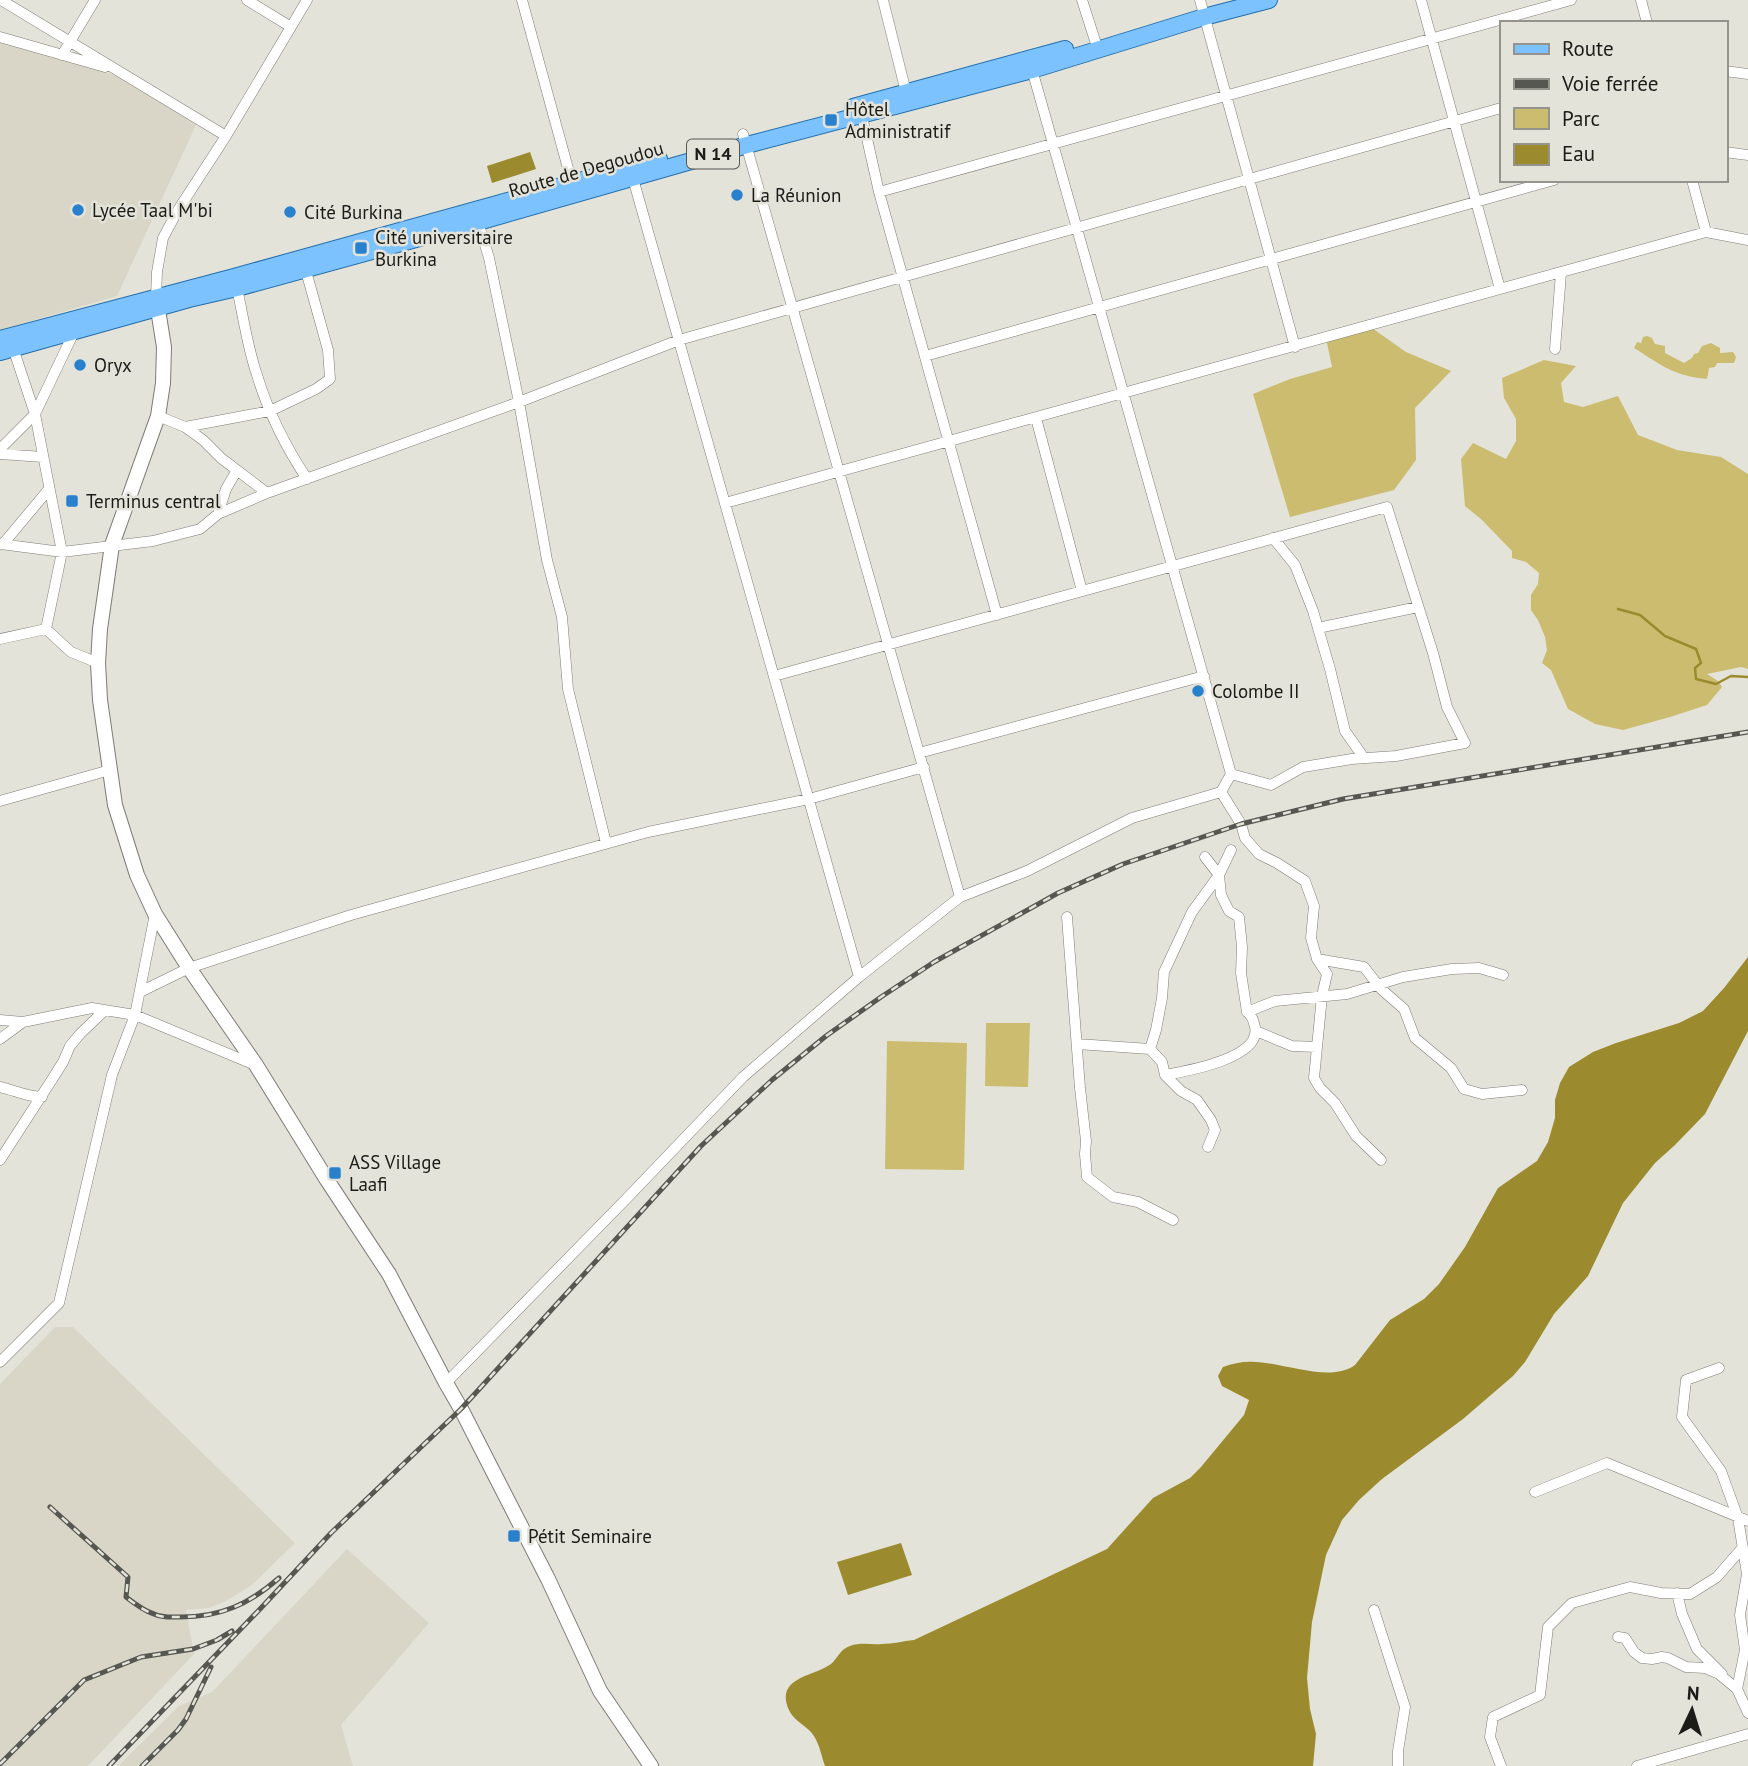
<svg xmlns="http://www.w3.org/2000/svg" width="1748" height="1766" viewBox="0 0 1748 1766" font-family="'PT Sans',sans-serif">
	<rect width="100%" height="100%" fill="#e4e3da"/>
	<path fill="#d9d6c7" d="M0,41L121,77L196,125L117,296L0,330Z
		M55,1327H73L295,1543L252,1585L226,1601L209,1608L186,1610L194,1654L88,1766H0V1384Z
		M347,1549L429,1623L341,1725L353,1766H118L179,1706L212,1692Z"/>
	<path fill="#cbbc6f" d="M1369,326L1406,352L1451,371L1415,408L1416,460L1394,490L1290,517L1253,394L1290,379L1332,367L1326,338Z
		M1647,336L1652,338L1655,344L1665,346V353L1684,363L1692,358L1694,354L1698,353L1702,346L1711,343L1720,348V353L1733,352L1736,357L1734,363H1717L1715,367L1709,368L1707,379C1674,376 1661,365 1634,348L1637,342L1641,343L1643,337Z
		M1544,360L1576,366L1561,383L1564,402L1583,407L1618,396L1638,435L1677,450L1721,457L1748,474V669L1741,667L1707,674L1718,681L1722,687L1707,705L1670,717L1623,730L1595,724L1568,709L1551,670L1542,663L1547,650L1545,637L1538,620L1531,610V595L1538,584L1539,573L1526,562L1512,558V551L1481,519L1465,506L1461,459L1473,443L1506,459L1516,441V419L1504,398L1502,378Z
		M986,1023H1030L1028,1087L985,1086Z
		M887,1041L967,1043L964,1170L885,1169Z"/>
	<path fill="#9b8b2e" d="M530,152L536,169L492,183L487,166Z
		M1748,957V1031L1705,1114L1675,1145L1655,1163L1623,1203L1588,1276L1554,1314L1525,1362L1513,1376L1463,1419L1382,1479L1359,1500L1342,1520L1326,1555L1312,1622L1307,1678L1310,1709L1316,1734L1313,1766H825C821,1755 819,1740 810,1731C803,1724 792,1719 788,1708C776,1677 815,1676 831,1664C838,1658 840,1649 850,1646C861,1642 871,1645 882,1644C893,1644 903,1641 914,1640L1107,1549L1153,1498L1190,1478L1201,1467L1244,1415L1249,1400L1222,1386L1218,1376L1223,1367C1234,1363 1244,1361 1256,1362C1284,1363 1331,1383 1355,1365L1390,1320L1424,1299L1439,1284L1465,1247L1498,1188L1537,1161L1548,1142L1555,1118V1100L1560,1083L1569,1067L1593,1052L1616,1043L1679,1023L1703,1011L1724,988Z
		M901,1543L912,1575L848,1595L837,1562Z"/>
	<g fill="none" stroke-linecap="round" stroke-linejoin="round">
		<path stroke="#9b8b2e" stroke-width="2.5" d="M1618,609L1640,615L1665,636L1696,649L1701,663L1695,668L1696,679L1716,684L1731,676L1748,677"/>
		<defs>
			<path id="street" d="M1,0L226,136
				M247,0L291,27
				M522,0L572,183
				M883,0L907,96
				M1082,0L1098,50
				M1200,0L1295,347
				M1421,0L1500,289
				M1641,0L1647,23
				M0,37L105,67
				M62,55L95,0
				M1725,71L1748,74
				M861,112L879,192L997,615
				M743,134L960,897
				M1725,152L1748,155
				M632,175L859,977
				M1692,180L1706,232
				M879,192L1571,0
				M478,222L489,258L519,402L547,560L562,617L568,689L606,843
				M236,284C243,314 247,346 257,375C268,412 286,447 307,479
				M156,297L157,272L163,238L178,210L226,136L307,0
				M75,330L35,414L62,552L46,629L71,652L98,663
				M1555,349L1561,273
				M925,356L1554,180
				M158,416L185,427L203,440L221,458L267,493
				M1036,418L1082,591
				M185,427L270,411L316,389L330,379L328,350L304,264
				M0,449L35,414L13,348
				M0,454L43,457
				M725,503L1706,232L1748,240
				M218,514L226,489L237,470
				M1273,538L1295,565L1313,611L1330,669L1345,731L1364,758
				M0,544L62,552L153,541L200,529L218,514L267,493L519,402L679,340L1501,108
				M3,544L49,489
				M1318,628L1418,607
				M0,639L46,629
				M774,676L1387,507L1433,653L1447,707L1465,743L1396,756L1352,759L1303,767L1271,785L1231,774
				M919,753L1204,676
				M1221,792L1241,824L1245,838L1259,854L1277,863L1305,881L1314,906L1311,938L1317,959L1364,967L1381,989L1404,1009L1415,1038L1451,1068L1464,1089L1482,1094L1522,1090
				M0,801L110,770
				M1067,917L1080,1088L1086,1141L1085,1154L1087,1177L1113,1197L1138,1202L1173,1220
				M1317,959L1327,974L1322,996L1314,1078L1320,1088L1335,1103L1356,1136L1381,1160
				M140,992L189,968L351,915L648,832L809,799L924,767
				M1247,1012L1275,1001L1347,994L1403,977L1452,969L1479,968L1503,975
				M0,1020L23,1022
				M1256,1031L1292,1046L1317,1047
				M0,1039L23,1022L92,1008L135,1015L255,1065
				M1077,1044L1150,1049
				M1165,1075C1187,1071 1262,1058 1255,1027C1253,1020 1253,1017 1247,1012L1241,973L1242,947L1239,917L1229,911L1221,895L1219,875L1205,857
				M0,1087C14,1090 27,1097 42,1097
				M1208,1147L1215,1130L1211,1120L1197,1100L1181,1091L1165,1075L1162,1062L1150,1049L1156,1030L1162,998L1164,972L1192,912L1219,875L1231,850
				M0,1160L53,1078L63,1062L70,1046L80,1034L105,1010
				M0,1362L59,1303L112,1075L135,1015L155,914
				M1719,1368L1686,1380L1682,1417L1721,1471L1738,1518L1747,1574L1740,1615L1745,1650L1737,1689L1748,1713
				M446,1383L630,1195L743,1077L859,977L960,897L1027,871L1132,818L1221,792L1231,774L1031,66
				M1535,1492L1607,1463L1748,1521
				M1677,1593L1682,1614L1697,1649L1722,1674
				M1374,1610L1405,1707L1398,1751V1766
				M1618,1637L1625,1638L1634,1652L1642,1658L1652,1659L1662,1657L1668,1658L1686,1667L1705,1668L1719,1674L1737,1689
				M1501,1766L1490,1737L1493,1717L1540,1695L1548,1627L1572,1603L1630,1587L1661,1593L1690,1594L1717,1577L1743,1547
				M1637,1766L1748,1734"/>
			<path id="secondary" d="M156,297L164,347L163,383L158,416L112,545L100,629L98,663L100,700L115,805L137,875L155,914L189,968L256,1065L327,1180L389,1274L446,1383L461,1409L548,1579L600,1691L651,1766"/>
			<path id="primary" d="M853,107L1065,49
				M0,339L234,277L659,159
				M0,352L189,299L237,288L478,222L747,145L1032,70L1204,17L1269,0"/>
		</defs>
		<use href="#street" stroke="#7e7c75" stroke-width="11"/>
		<use href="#secondary" stroke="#7e7c75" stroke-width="16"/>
		<use href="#primary" stroke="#226ead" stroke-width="18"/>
		<use href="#street" stroke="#fff" stroke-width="10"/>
		<use href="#secondary" stroke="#fff" stroke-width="14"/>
		<use href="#primary" stroke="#7cc2fe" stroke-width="16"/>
		<defs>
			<path id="rail" d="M50,1507L128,1577L126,1597C135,1604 144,1611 154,1614C162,1618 172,1617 181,1617C221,1617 249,1604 279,1578
				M0,1764L84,1680L141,1657L193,1649L217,1640L232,1631
				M109,1766L261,1608L331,1533L461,1409L701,1146L772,1080L826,1036L881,997L934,962L1058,893L1123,864L1241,824L1343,799L1748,732
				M142,1766L178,1730L186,1719L211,1667"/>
		</defs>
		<use href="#rail" stroke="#575752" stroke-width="5"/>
		<use href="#rail" stroke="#e4e3da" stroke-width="2.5" stroke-dasharray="8" stroke-linecap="butt"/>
	</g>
	<g fill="#2981ce" stroke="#e4e3da" stroke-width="2.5">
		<rect x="824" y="113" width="14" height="14" rx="3.5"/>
		<circle cx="737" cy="195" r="7"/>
		<circle cx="78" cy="210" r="7"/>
		<circle cx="290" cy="212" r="7"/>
		<rect x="354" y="241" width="14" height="14" rx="3.5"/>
		<circle cx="80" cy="365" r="7"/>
		<rect x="65" y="494" width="14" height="14" rx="3.5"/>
		<circle cx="1198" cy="691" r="7"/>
		<rect x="328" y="1166" width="14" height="14" rx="3.5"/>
		<rect x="507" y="1529" width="14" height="14" rx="3.5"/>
	</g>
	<g text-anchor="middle" stroke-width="5" stroke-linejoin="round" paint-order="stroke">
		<rect fill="#e4e3da" stroke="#575752" stroke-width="2" x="687" y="139.5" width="52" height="29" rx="5"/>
		<g font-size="18" font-weight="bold" fill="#1b1b18">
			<text x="713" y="160">N 14</text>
		</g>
		<g font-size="19" fill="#1b1b18" stroke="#e4e3da" text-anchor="start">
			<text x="845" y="116">Hôtel<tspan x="845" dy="22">Administratif</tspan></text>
			<text x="751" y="202">La Réunion</text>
			<text x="92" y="217">Lycée Taal M'bi</text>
			<text x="304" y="219">Cité Burkina</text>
			<text x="375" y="244">Cité universitaire<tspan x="375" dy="22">Burkina</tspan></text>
			<text x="94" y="372">Oryx</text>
			<text x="86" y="508">Terminus central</text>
			<text x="1212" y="698">Colombe II</text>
			<text x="349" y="1169">ASS Village<tspan x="349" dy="22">Laafi</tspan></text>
			<text x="528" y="1543">Pétit Seminaire</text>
		</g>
		<g font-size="19" fill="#1b1b18" stroke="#e4e3da">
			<text transform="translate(586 169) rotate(-16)" y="7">Route de Degoudou</text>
		</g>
	</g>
	<rect x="1500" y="21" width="228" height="161" fill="#e4e3da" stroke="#94938c" stroke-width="2"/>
	<rect x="1514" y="44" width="35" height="10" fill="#7cc2fe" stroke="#94938c" stroke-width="2"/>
	<text x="1562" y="56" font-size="21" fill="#1b1b18">Route</text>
	<rect x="1514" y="79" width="35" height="10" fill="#575752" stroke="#94938c" stroke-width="2"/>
	<text x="1562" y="91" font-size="21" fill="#1b1b18">Voie ferrée</text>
	<rect x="1514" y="108" width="35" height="21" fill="#cbbc6f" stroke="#94938c" stroke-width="2"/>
	<text x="1562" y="126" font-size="21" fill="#1b1b18">Parc</text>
	<rect x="1514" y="144" width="35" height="21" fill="#9b8b2e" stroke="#94938c" stroke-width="2"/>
	<text x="1562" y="161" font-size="21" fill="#1b1b18">Eau</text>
	<g transform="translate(1692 1710) rotate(4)" stroke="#e4e3da" stroke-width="5" paint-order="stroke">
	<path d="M0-5L12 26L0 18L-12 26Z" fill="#1b1b18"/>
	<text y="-10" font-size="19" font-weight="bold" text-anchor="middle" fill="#1b1b18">N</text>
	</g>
</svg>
